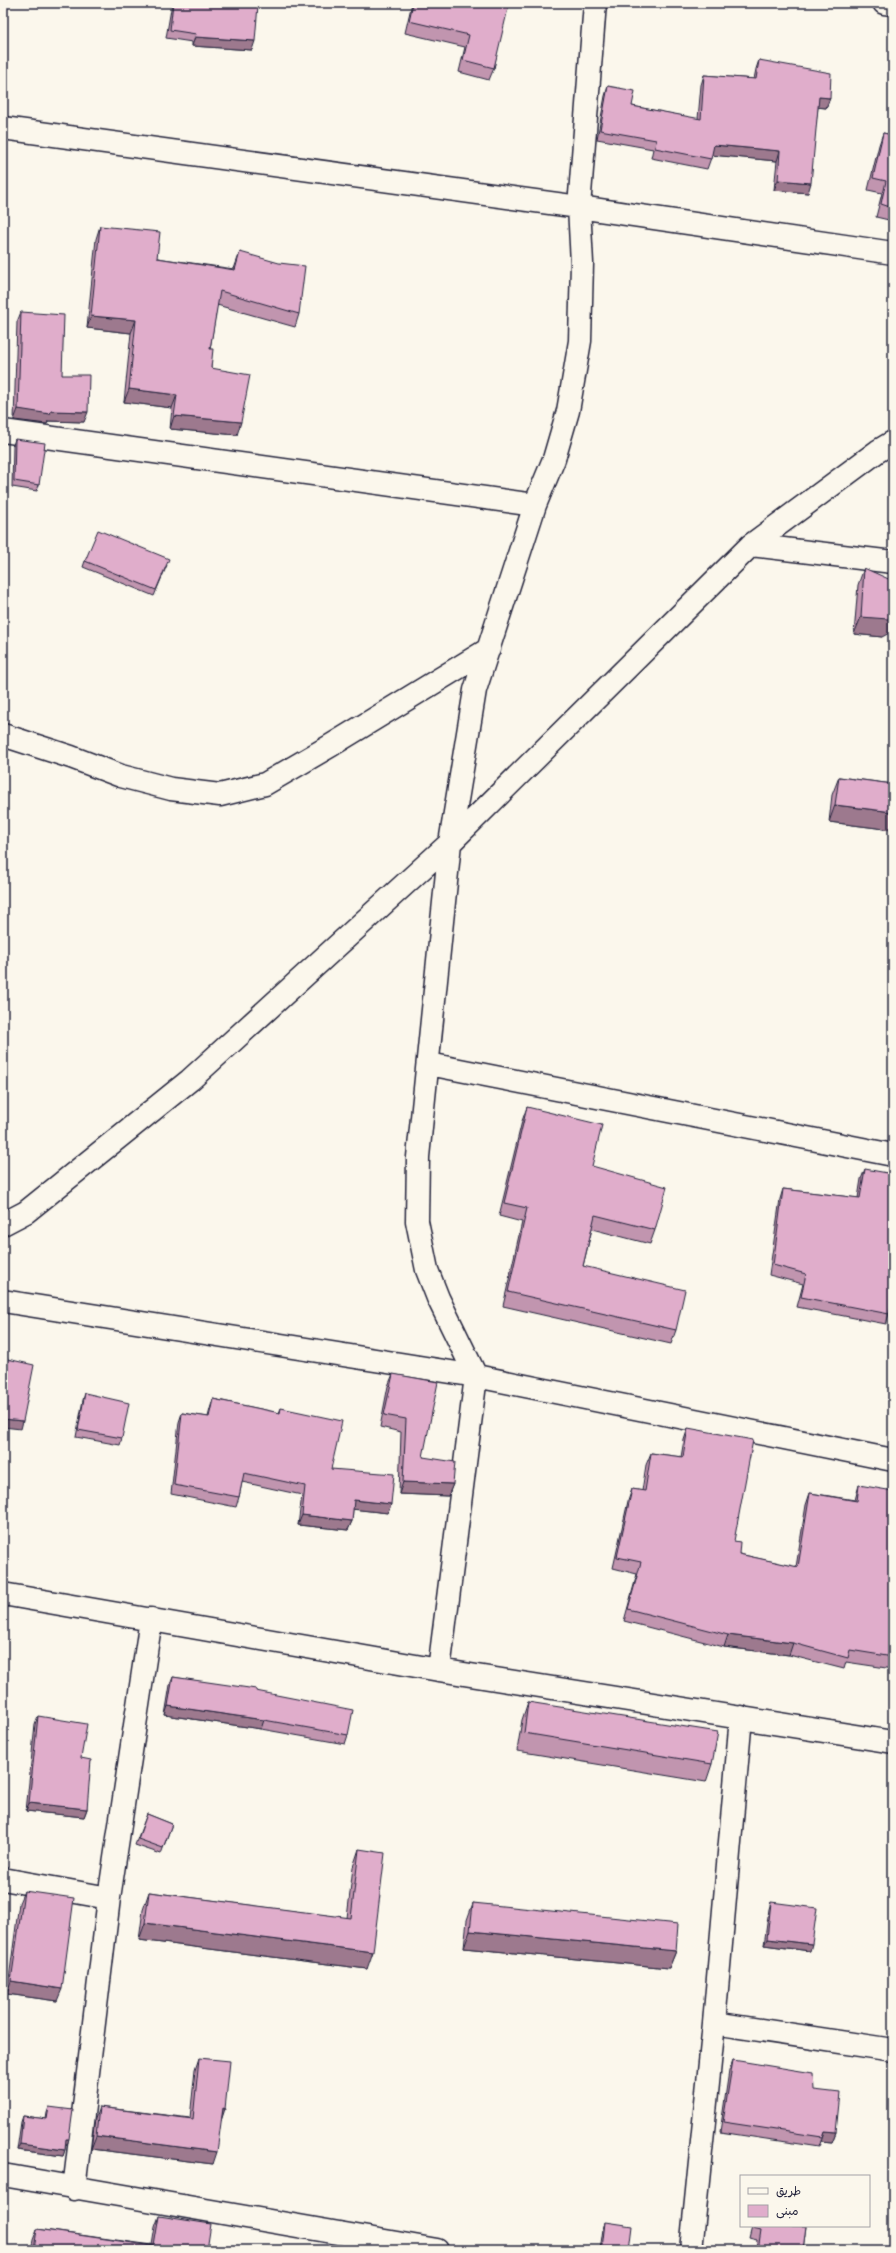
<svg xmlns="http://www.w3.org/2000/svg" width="896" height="2253" viewBox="0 0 896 2253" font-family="'Indie Flower','Playpen Sans Arabic',sans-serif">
	<rect width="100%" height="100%" fill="#fbf7ec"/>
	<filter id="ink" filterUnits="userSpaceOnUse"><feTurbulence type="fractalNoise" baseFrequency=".025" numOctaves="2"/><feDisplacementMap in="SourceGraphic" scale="8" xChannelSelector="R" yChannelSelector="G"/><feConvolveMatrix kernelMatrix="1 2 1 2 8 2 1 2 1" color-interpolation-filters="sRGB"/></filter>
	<g filter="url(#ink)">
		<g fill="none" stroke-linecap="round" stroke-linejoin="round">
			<defs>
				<path id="minor" d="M3,128L579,207L893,253
					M3,431L535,505
					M751,545L893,562
					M3,735L71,757L121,776L171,789L220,795L265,784L330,746L489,649
					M429,1064L893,1155
					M3,1224L26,1212L190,1080L450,843L751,545L878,451L893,442
					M3,1301L476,1376L893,1460
					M3,1594L439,1670L893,1742
					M439,1670L476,1376L438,1298L427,1270L417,1221L418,1157L450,843L475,690L535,505L554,459L568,411L580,341L582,263L579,207L595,3
					M3,1879L109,1898
					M714,2023L893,2050
					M3,2175L437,2250
					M74,2189L109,1898L151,1619
					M691,2250L714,2023L741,1717"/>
				<path id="tertiary" d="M884,3L893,4"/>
			</defs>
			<use href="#minor" stroke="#22223b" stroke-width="25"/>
			<use href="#tertiary" stroke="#22223b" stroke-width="25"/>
			<use href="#minor" stroke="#fbf7ec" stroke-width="22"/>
			<use href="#tertiary" stroke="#fbf7ec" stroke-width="22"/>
		</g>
		<path fill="#c195af" stroke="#22223b" d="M172,3H246L252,50L192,46V42L166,38Z
			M412,3H506L494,68L489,80L459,72L465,47L405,33Z
			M759,60L830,98L826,108L818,107L808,193L774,190L777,161L712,155L707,169L651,158L653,149L597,139L605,96L608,86L632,106L698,119L701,85L704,75L754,79L756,69Z
			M883,133L893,135V221L876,217L882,193L868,190L879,145Z
			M100,226L157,258L234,269L240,252L299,314L295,327L217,305L210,349L211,368L237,435L170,429L172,408L124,402L131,333L87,328L96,239Z
			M21,312L62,375L84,422L48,421L47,424L14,420L17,322Z
			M15,439L39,485L37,491L12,487L13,445Z
			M85,561L167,565L154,596L83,567Z
			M864,568L882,637L854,634L858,585Z
			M839,777L893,784V830L829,822L832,795Z
			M527,1107L592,1166L655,1230L650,1244L592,1229L583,1266L676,1330L671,1344L503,1306L522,1222L499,1216L522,1121Z
			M865,1169L889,1314L886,1324L797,1307L803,1284L769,1275L780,1199L783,1189L858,1198L861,1179Z
			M393,1374L423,1457L453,1484L448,1496L399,1494L401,1432L380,1427L388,1386Z
			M85,1393L122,1438L120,1445L76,1437L83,1400Z
			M213,1399L279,1413L281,1408L331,1469L391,1504L388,1513L353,1509L352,1521L348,1530L298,1525L302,1495L242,1482L239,1497L236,1507L171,1494L179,1422L182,1413L208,1417L210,1409Z
			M688,1428L739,1554L796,1567L806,1505L810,1493L855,1500L859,1485L892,1517H893V1669L846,1662L844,1669L789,1655L724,1647L624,1621L637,1574L613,1568L628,1501L632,1489L642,1491L646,1465L651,1453L681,1457L684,1440Z
			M173,1677L256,1691L348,1735L345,1744L261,1729L165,1715L170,1685Z
			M528,1702L712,1764L706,1782L517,1751L522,1720Z
			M38,1716L81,1758L87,1809L84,1817L26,1811L35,1724Z
			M147,1814L172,1824L161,1854L135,1845Z
			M359,1849L367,1969L139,1940L143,1910L149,1892L347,1918L353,1867Z
			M24,1891L57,2001L7,1994L19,1903Z
			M771,1902L810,1951L764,1945L769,1909Z
			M473,1903L676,1951L669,1968L464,1948L467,1920Z
			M199,2058L213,2164L91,2149L95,2119L99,2107L190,2118L195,2070Z
			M733,2060L814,2090L836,2132L832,2142L821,2141L819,2147L720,2132L729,2071Z
			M49,2107L67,2145H66L63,2156L17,2150L21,2122L23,2116L46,2119L47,2113Z
			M159,2216L207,2250H31L33,2240L37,2229L152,2245L155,2227Z
			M605,2222L629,2250H600L603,2229Z
			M752,2226H806L803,2250H756L757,2240L749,2238Z"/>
		<path fill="#9d798e" stroke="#22223b" d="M195,37L255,41L252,50L192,46Z
			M819,97L830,98L826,108L815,107Z
			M714,145L780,151L777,161L710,155Z
			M778,180L811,183L808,193L774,190Z
			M91,316L136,320L131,333L87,328Z
			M129,389L177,395L172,408L124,402Z
			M18,409L51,411L88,412L84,422L48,421L47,424L14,420Z
			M174,416L241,422L237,435L170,429Z
			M861,617H893V631L882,637L854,634Z
			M835,805L893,812V830L829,822Z
			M3,1419L23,1421L21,1429L3,1427Z
			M403,1482L453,1484L448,1496L399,1494Z
			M354,1500L391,1504L388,1513L351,1509Z
			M302,1515L352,1521L348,1530L298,1525Z
			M728,1635L793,1643L789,1655L724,1647Z
			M168,1706L264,1720L261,1729L165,1715Z
			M29,1803L87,1809L84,1817L26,1811Z
			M145,1923L373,1952L367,1969L139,1940Z
			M470,1931L676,1951L669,1968L464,1948Z
			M767,1939L812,1944L810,1951L764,1945Z
			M11,1981L62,1989L57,2001L7,1994Z
			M223,2108L225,2109L221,2121Z
			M824,2131L836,2132L832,2142L821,2141Z
			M96,2136L217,2152L213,2164L91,2149Z
			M66,2139H69L67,2145H64Z
			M20,2144L65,2150L63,2156L17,2150Z"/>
		<path fill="#e0adcb" stroke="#22223b" d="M173,3H246L258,5L255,41L195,37L196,34L170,30Z
			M413,3H506L509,4L494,68L463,60L469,35L409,21Z
			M759,60L831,73L830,98L819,97L811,183L778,180L780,151L714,145L711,159L655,148L656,140L600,130L608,86L635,91L632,106L701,119L704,75L756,79Z
			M883,133L893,135V208L881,204L886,181L873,178Z
			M100,226L160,232L157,258L235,270L240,252L279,263L305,266L299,314L220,291L210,349H213L211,368L250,375L241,422L174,416L177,395L129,389L136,320L91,316Z
			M21,312L64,315L62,375H89L88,412L51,411L50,414L18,409Z
			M15,439L45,443L39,485L14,481Z
			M98,530L169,559L156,590L85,561Z
			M864,568L893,581V617L888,619L861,617Z
			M839,777L893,784V812L835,805Z
			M527,1107L602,1125L592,1166L667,1187L655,1230L595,1215L583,1266L685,1290L676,1330L508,1292L527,1208L504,1203Z
			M865,1169L893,1174V1295L889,1314L801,1297L806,1274L773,1265L783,1189L860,1198Z
			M3,1358L34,1365L23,1421L3,1419Z
			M393,1374L438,1382L423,1457L455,1462L453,1484L403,1482L406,1419L384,1415Z
			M85,1393L129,1403L122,1438L78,1430Z
			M213,1399L280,1413L281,1408L342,1421L331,1469L394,1474L391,1504L354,1500L352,1521L302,1515L305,1486L244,1473L239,1497L174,1485L182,1413L209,1417Z
			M688,1428L753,1440L734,1541L740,1542L739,1554L798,1567L810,1493L857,1501L859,1485L893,1491V1509L892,1517H893V1657L850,1650L848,1658L793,1643L728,1635L628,1609L641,1562L617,1557L632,1489L645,1491L651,1453L683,1457Z
			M173,1677L256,1689V1691L353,1710L348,1735L264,1720L168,1706Z
			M528,1702L718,1732L712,1764L524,1733Z
			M38,1716L87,1724L81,1758L91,1760L87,1809L29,1803Z
			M147,1814L172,1824L163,1848L138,1839Z
			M359,1849L385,1853L373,1952L145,1923L149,1892L351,1918Z
			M24,1891L74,1898L62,1989L11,1981Z
			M771,1902L817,1908L812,1944L767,1939Z
			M473,1903L678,1924L676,1951L470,1931Z
			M199,2058L230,2061L225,2109L223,2108L217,2152L96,2136L99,2107L193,2119Z
			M733,2060L813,2073L814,2090L840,2093L836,2132L824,2131L822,2137L723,2122Z
			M49,2107L73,2110L69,2139H66L65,2150L20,2144L23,2116L47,2119Z
			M159,2216L211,2224L207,2250H34L37,2229L154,2246Z
			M605,2222L632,2226L629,2250H611L602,2249Z
			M753,2226H806L803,2250H758L761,2230L753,2228Z"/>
	</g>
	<rect width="896" height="2253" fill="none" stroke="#fbf7ec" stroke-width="16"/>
	<rect x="8" y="8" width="880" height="2237" fill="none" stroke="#22223b" stroke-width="1.5" filter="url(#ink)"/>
	<rect x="740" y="2175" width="130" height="52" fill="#fbf7ec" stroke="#a4a2a5"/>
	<rect x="748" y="2188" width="20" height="6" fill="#fbf7ec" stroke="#a4a2a5"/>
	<text x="776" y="2195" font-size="12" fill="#22223b">طريق</text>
	<rect x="748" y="2205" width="20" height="12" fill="#e0adcb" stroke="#a4a2a5"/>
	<text x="776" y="2215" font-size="12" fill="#22223b">مبنى</text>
</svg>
